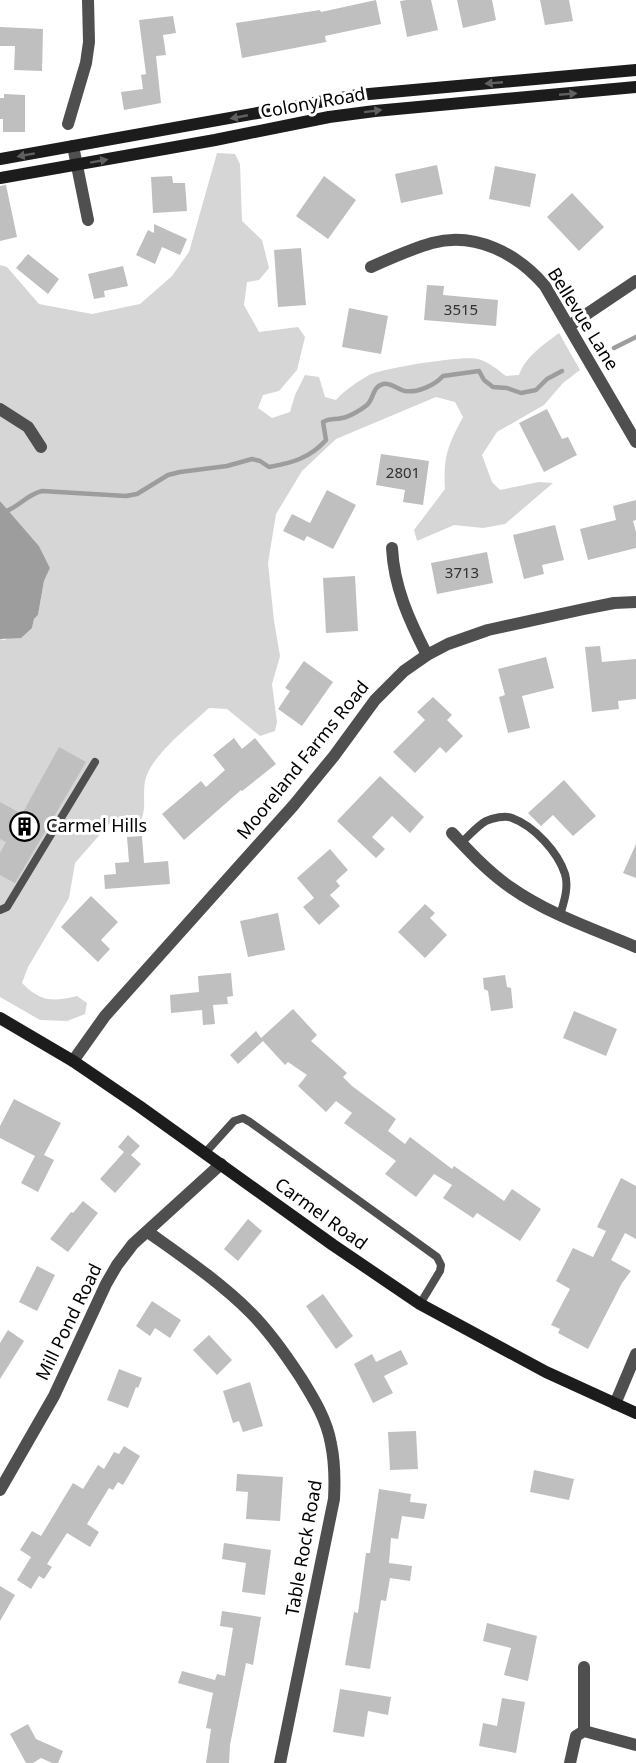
<svg xmlns="http://www.w3.org/2000/svg" width="636" height="1763" viewBox="0 0 636 1763" font-family="'Noto Sans',sans-serif">
	<rect width="100%" height="100%" fill="#fff"/>
	<path fill="#d6d6d6" d="M217,153L235,154L240,164L242,221L262,240L269,268L259,280L247,282L244,305L259,332L298,327L305,337L297,370L279,391L263,395L258,408L272,418L290,412L295,395L305,375L319,377L325,397L336,400C345,390 357,382 369,375C383,368 465,355 478,359C490,363 497,369 506,376L519,375C526,356 543,345 559,333L580,370L563,383L544,405L497,432L482,455L492,482L500,490L539,482L553,483L505,524L483,528L454,525L417,541L414,530L445,489C443,457 448,445 463,417L455,402L436,397L336,439L302,471L276,514L268,563L274,621L280,656L272,684L277,722L275,731L260,736L227,709L209,708C191,725 150,756 145,781C142,799 148,810 138,826L110,823L75,863L69,898L28,967L22,983C41,1002 52,1002 77,996L87,1003L85,1014L67,1021L40,1020L0,997V639L4,640L32,628L34,619L38,615L44,581L50,568L39,546L0,501V265L7,267L39,304L92,314L140,304L172,276L189,252Z"/>
	<path fill="#9d9d9d" d="M0,501L39,546L50,568L44,581L38,615L34,619L32,628L21,638L0,639Z"/>
	<g fill="none" stroke-linecap="round" stroke-linejoin="round">
		<path stroke="#9d9d9d" stroke-width="4.5" d="M614,348L636,337
			M0,513C17,510 25,495 42,491L126,496L137,494L168,475L180,472L227,466L252,459L260,461L269,467C292,463 310,458 326,440L323,422C330,418 334,420 342,418C349,417 361,410 367,405C374,399 372,387 383,384C391,382 398,390 405,391C418,393 435,385 443,376L479,371L484,380L493,387L507,388L521,393L536,390L547,379L562,371"/>
	</g>
	<path fill="#bfbfbf" d="M376,0L381,24L325,36L326,42L242,58L236,23L320,10L321,12Z
		M407,0H431L438,30L407,37L400,1Z
		M457,0H492L496,20L463,28Z
		M540,0H569L573,21L545,25Z
		M173,16L176,33L163,35L166,55L156,56L161,103L124,110L121,92L143,89L141,75L146,74L139,20Z
		M0,27L43,29L42,71L14,70L15,46H0Z
		M4,94L25,95V132H3V119H0V98H4Z
		M437,165L443,194L401,203L395,174Z
		M495,166L536,174L530,207L489,199Z
		M172,176L173,183H185L187,211L153,213L151,177Z
		M324,176L356,200L328,239L296,216Z
		M6,185L17,237L0,241V186Z
		M572,193L604,227L579,251L547,217Z
		M154,224L187,239L180,255L162,247L155,264L136,255L148,230L154,233Z
		M301,248L306,305L278,307L274,250Z
		M28,254L59,279L48,294L16,268Z
		M123,266L128,286L104,291L105,297L94,299L88,274Z
		M427,285L444,286L443,295L498,300L496,326L424,320Z
		M349,308L388,316L381,354L342,347Z
		M547,409L562,439L568,437L577,455L544,472L519,423Z
		M381,454L429,461L423,505L403,502L405,490L376,485Z
		M327,490L356,505L333,549L307,536L304,541L283,531L292,514L310,523Z
		M636,500V520L633,521L636,532V548L588,560L580,529L616,520L613,506Z
		M555,525L564,560L542,565L544,574L524,579L513,535Z
		M487,552L493,583L437,594L431,563Z
		M355,576L358,631L326,633L323,578Z
		M600,646L602,662L636,659V699L618,701L619,709L592,712L585,647Z
		M546,657L554,688L522,696L530,728L508,733L499,697L505,695L498,669Z
		M304,661L333,682L302,726L278,709L290,691L285,688Z
		M433,697L452,715L447,720L463,736L446,753L440,747L415,773L393,752L425,720L417,712Z
		M234,738L242,749L255,738L276,764L242,791L241,790L184,840L162,814L201,781L206,787L225,770L213,755Z
		M59,747L86,762L15,883L0,875V853L6,842L0,839V802L22,814Z
		M380,776L424,817L410,833L392,816L372,837L385,849L376,858L337,821Z
		M564,780L596,816L573,836L553,815L541,826L528,813Z
		M142,836L144,863L168,861L170,884L105,889L104,875L116,874L115,863L129,862L127,837Z
		M636,844V878L623,873Z
		M330,849L348,870L336,881L340,886L330,895L340,906L319,925L303,907L314,898L297,878Z
		M91,896L118,922L101,940L110,949L98,962L61,927Z
		M425,904L435,913L430,918L447,935L425,958L398,932Z
		M278,913L285,950L248,957L240,921Z
		M231,973L233,996L227,997L228,1004L213,1005L215,1024L203,1025L202,1010L171,1013L170,995L199,992L198,976Z
		M505,975L507,987L511,988L513,1008L491,1011L488,991L484,989L483,978Z
		M293,1009L317,1035L311,1041L347,1073L343,1077L352,1086L396,1119L388,1131L405,1144L410,1137L452,1169L454,1166L504,1201L512,1189L541,1209L520,1241L477,1213L473,1218L443,1198L452,1185L434,1174L416,1197L385,1174L396,1161L344,1123L352,1113L336,1101L326,1112L298,1086L307,1075L288,1062L285,1065L263,1041L238,1064L230,1055L256,1031L261,1038Z
		M574,1011L617,1029L606,1056L563,1038Z
		M14,1099L61,1123L44,1155L54,1160L38,1192L21,1183L35,1156L0,1138V1126Z
		M128,1135L140,1146L131,1155L141,1164L115,1193L100,1179L124,1152L118,1147Z
		M621,1178L636,1186V1239L625,1233L611,1260L631,1271L622,1283L588,1349L558,1333L560,1329L551,1325L570,1289L556,1281L573,1248L593,1257L606,1231L597,1227Z
		M83,1201L98,1213L68,1252L50,1239L71,1212L73,1213Z
		M248,1219L262,1231L238,1261L224,1249Z
		M37,1266L55,1275L37,1311L19,1302Z
		M323,1294L353,1336L336,1349L306,1306Z
		M152,1301L181,1320L170,1338L155,1328L150,1336L136,1326Z
		M8,1330L24,1341L0,1379V1343Z
		M209,1335L232,1360L217,1375L193,1350Z
		M401,1350L408,1364L384,1376L393,1393L373,1403L354,1364L372,1354L376,1362Z
		M119,1369L142,1378L138,1388L136,1387L128,1408L107,1400Z
		M250,1382L263,1426L243,1432L239,1421L233,1423L223,1391Z
		M416,1431L418,1469L390,1470L388,1432Z
		M124,1446L140,1456L123,1485L118,1482L113,1490L109,1488L87,1524L99,1532L90,1547L67,1533L47,1564L52,1567L44,1579L39,1576L31,1589L17,1580L31,1557L20,1550L32,1531L41,1536L73,1483L83,1489L98,1465L104,1469L114,1452L119,1454Z
		M534,1470L574,1479L569,1500L530,1492Z
		M237,1474L283,1477L280,1521L246,1519L248,1492L236,1491Z
		M379,1489L411,1494L410,1502L427,1504L424,1519L402,1516L398,1539L391,1538L389,1563L412,1566L410,1581L390,1578L386,1601L381,1600L370,1669L345,1665L354,1612L358,1613L366,1553H370Z
		M224,1543L271,1550L265,1595L242,1592L246,1563L222,1559Z
		M0,1586L15,1595L0,1621Z
		M222,1611L261,1617L253,1665L246,1663L230,1745L229,1763H206L211,1729L206,1728L213,1693L178,1683L182,1671L215,1680L217,1674L225,1676L233,1628L220,1626Z
		M487,1623L537,1636L528,1681L504,1675L511,1648L483,1641Z
		M340,1689L391,1697L388,1715L368,1711L364,1737L333,1732Z
		M502,1698L525,1702L516,1753L479,1746L483,1723L497,1726Z
		M28,1724L36,1739L63,1751L58,1763H52L41,1758L33,1763H26L10,1734Z"/>
	<g fill="none" stroke-linecap="round" stroke-linejoin="round">
		<path stroke="#4f4f4f" stroke-width="8" d="M461,843C469,836 477,826 486,821C492,818 506,815 512,818C534,826 558,852 565,874C569,887 564,902 560,915
			M0,910L7,907L95,762
			M205,1153L234,1121L243,1118L250,1122L437,1257L441,1265L440,1271L420,1304"/>
		<path stroke="#4f4f4f" stroke-width="12" d="M68,124L86,63L89,42L88,0
			M73,146L88,220
			M371,267C391,258 411,249 432,243C475,231 518,254 545,286L636,442
			M569,326L636,281
			M0,409L28,427L41,447
			M392,548C394,587 409,620 427,655
			M452,833C470,852 488,872 510,887C548,914 594,929 636,947
			M73,1061L105,1016L293,806L334,756L375,700L404,671L427,655L448,644L488,630L584,609L614,603L636,602
			M148,1232C183,1257 220,1282 251,1313C271,1333 286,1355 301,1378C314,1399 327,1420 331,1444C335,1463 335,1480 334,1499L280,1763
			M615,1404L636,1354
			M0,1490L54,1396L106,1284L117,1265L133,1244L221,1164
			M584,1731V1667
			M584,1731L636,1745
			M570,1763L576,1736L584,1731"/>
		<path stroke="#1c1c1c" stroke-width="12" d="M0,159L358,95L636,70
			M0,178L215,140L329,117L375,111L636,87
			M0,1018L73,1061L139,1106L333,1245L420,1304L546,1372L636,1413"/>
	</g>
	<defs><path id="oneway-solid" d="M-6-.8H1V-3.2L6.5 0L1 3.2V.8H-6Z" transform="scale(1.5)"/></defs>
	<g fill="#606060">
		<use href="#oneway-solid" transform="translate(494 83) rotate(175)"/>
		<use href="#oneway-solid" transform="translate(568 94) rotate(-5)"/>
		<use href="#oneway-solid" transform="translate(373 111) rotate(-7)"/>
		<use href="#oneway-solid" transform="translate(239 117) rotate(169)"/>
		<use href="#oneway-solid" transform="translate(26 155) rotate(170)"/>
		<use href="#oneway-solid" transform="translate(99 161) rotate(-10)"/>
	</g>
	<defs>
		<symbol id="building-ring" viewBox="-11 -11 22 22"><circle r="9.5" fill="#fff" stroke="#000" stroke-width="1.5"/><path d="M-4-6H4V6H1V3H-1V6H-4ZM-2.5-4.3h1.7v1.8h-1.7ZM.8-4.3h1.7v1.8H.8ZM-2.5-1h1.7V.8h-1.7ZM.8-1h1.7V.8H.8Z" fill="#000"/></symbol>
	</defs>
	<g fill-rule="evenodd">
		<use href="#building-ring" x="8" y="810" width="33" height="33"/>
	</g>
	<g text-anchor="middle" stroke-width="6" stroke-linejoin="round" paint-order="stroke">
		<g font-size="15" fill="#303030">
			<text x="461" y="315">3515</text>
			<text x="403" y="478">2801</text>
			<text x="462" y="578">3713</text>
		</g>
		<g font-size="18" fill="#000" stroke="#fff">
			<text transform="translate(313 103) rotate(-10)" y="6">Colony Road</text>
			<text transform="translate(583 319) rotate(58)" y="6">Bellevue Lane</text>
			<text transform="translate(303 760) rotate(-51)" y="6">Mooreland Farms Road</text>
			<text transform="translate(321 1214) rotate(36)" y="6">Carmel Road</text>
			<text transform="translate(69 1322) rotate(-64)" y="6">Mill Pond Road</text>
			<text transform="translate(304 1548) rotate(-80)" y="6">Table Rock Road</text>
		</g>
		<g font-size="18" fill="#000" stroke="#fff" text-anchor="start">
			<text x="46" y="832">Carmel Hills</text>
		</g>
	</g>
</svg>
